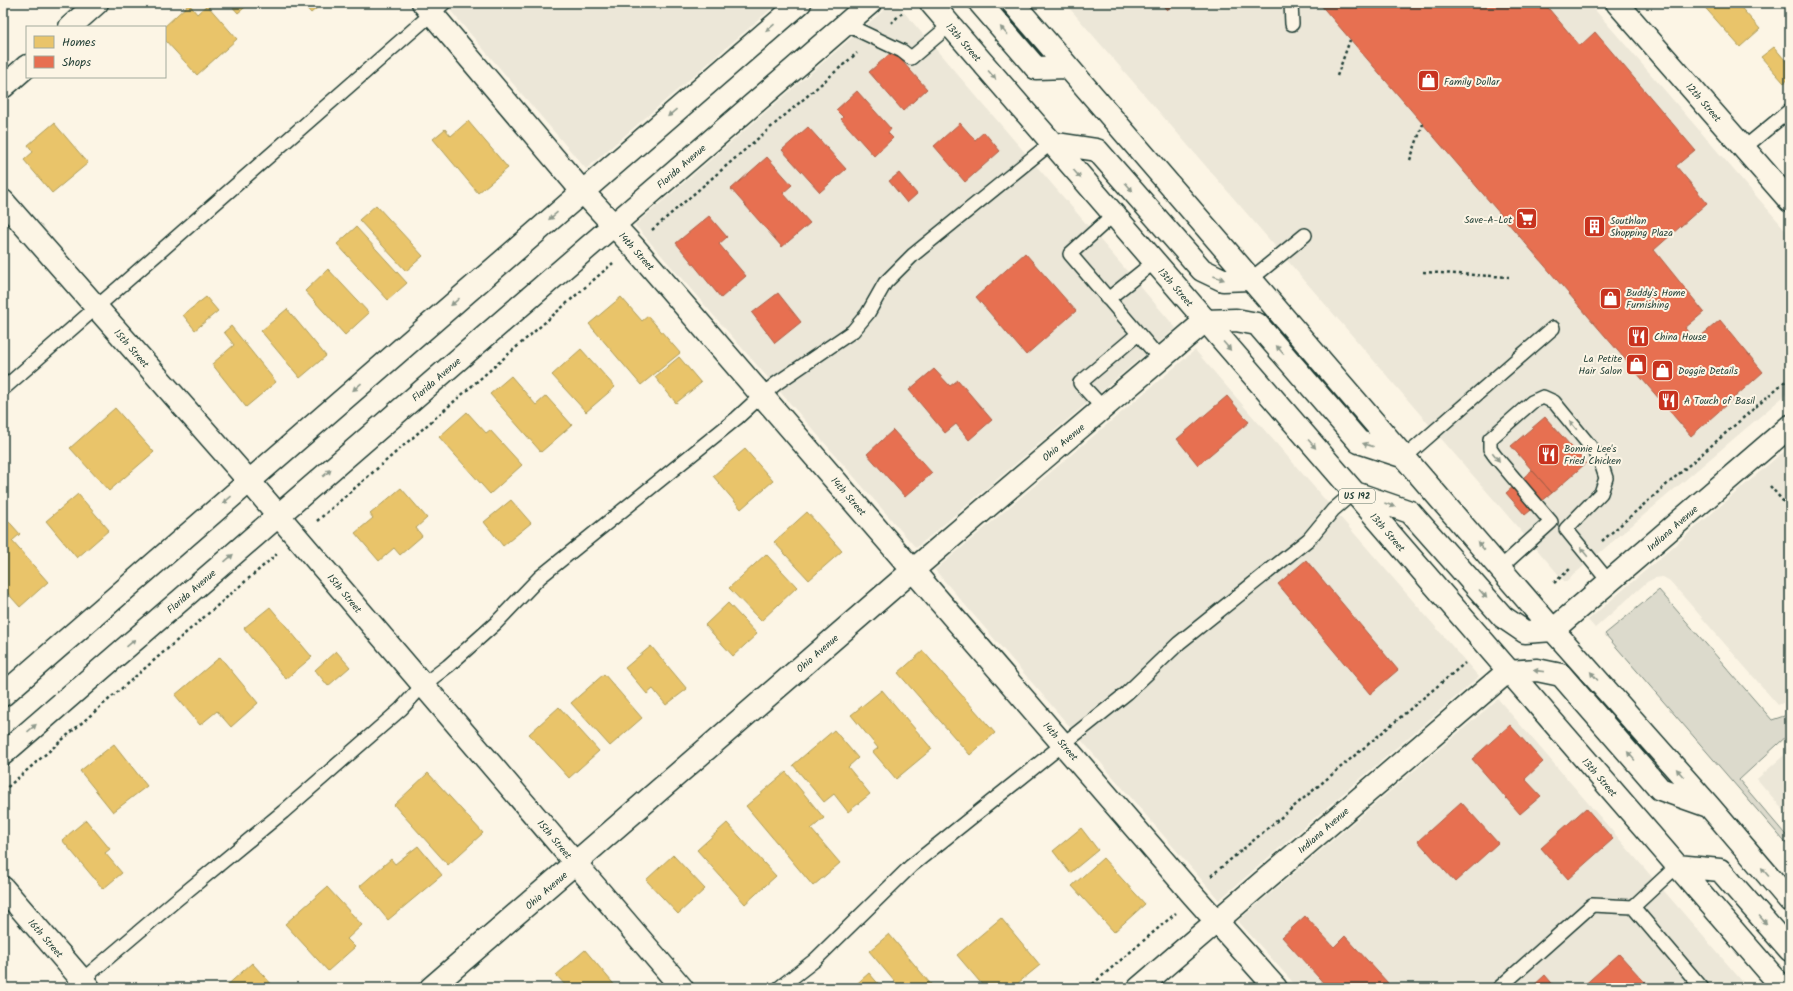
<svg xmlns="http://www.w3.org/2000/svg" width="1793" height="991" viewBox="0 0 1793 991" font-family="Kalam,sans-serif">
	<rect width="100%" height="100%" fill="#fcf5e5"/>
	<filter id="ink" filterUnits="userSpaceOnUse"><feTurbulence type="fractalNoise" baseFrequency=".025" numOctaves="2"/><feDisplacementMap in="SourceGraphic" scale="8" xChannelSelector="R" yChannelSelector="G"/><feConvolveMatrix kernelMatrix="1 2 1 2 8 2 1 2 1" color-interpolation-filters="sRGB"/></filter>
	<g filter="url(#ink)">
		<path fill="#ece7d8" d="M444,3H778L586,169Z
			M892,3H896L1176,328L916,548L635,225Z
			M1065,3H1589L1790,235V391L1565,582Z
			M1195,350L1479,677L1219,900L935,570Z
			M1790,446V700L1778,705L1670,581L1663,577L1655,578L1647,582L1595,628L1588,620Z
			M1498,699L1748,988H1298L1238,921Z
			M1790,750V818L1757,779Z"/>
		<path fill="#dcdacc" stroke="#7e8c80" d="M1659,590L1772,720L1790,714V733L1739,780L1790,840V848L1605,634Z"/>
		<path fill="#e9c46a" stroke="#ac9c5a" d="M229,3H250L238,13Z
			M302,3H323L311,13Z
			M1701,3H1737L1760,29L1740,47Z
			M189,4L197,14L207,5L237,39L197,75L165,40L164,27Z
			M1774,47L1790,66V78L1784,83L1761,57Z
			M468,121L508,168L478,193L433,139L445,129L451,136Z
			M54,123L88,163L52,193L24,160L33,152L28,145Z
			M376,205L423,256L406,271L359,220Z
			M356,227L407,283L388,300L337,244Z
			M328,269L369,313L345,335L305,291Z
			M206,297L218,311L195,330L183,315Z
			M621,297L642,321L648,316L680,353L641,385L589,324Z
			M287,309L326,356L300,378L261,331Z
			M231,326L276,382L246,407L212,364L234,345L224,332Z
			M581,349L615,387L586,412L552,375Z
			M679,357L701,383L676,403L655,377Z
			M511,376L536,405L546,396L572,425L541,452L490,394Z
			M115,408L154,452L109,491L70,448Z
			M467,412L486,433L490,430L522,465L490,494L439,437Z
			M745,449L773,481L741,509L713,476Z
			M401,488L427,518L416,528L422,536L400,555L394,548L379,561L355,533L373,518L370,514Z
			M78,494L109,530L77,558L46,521Z
			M511,500L531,523L503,546L484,522Z
			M807,512L842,551L809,580L774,542Z
			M3,515L20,534L12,541L48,582L20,607L3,588Z
			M766,554L797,587L761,621L729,588Z
			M728,603L757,634L733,656L705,625Z
			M270,607L312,657L286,679L244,628Z
			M651,646L687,689L666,705L653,689L647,694L625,668Z
			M336,651L350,667L328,686L315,670Z
			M923,651L995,733L970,755L898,673Z
			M220,657L258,703L231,727L217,711L200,725L175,695Z
			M604,674L642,718L610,746L571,703Z
			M882,690L932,749L896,779L873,752L878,748L851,715Z
			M559,707L599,751L569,778L529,734Z
			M834,730L858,758L848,767L870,794L848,812L834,794L824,802L793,765Z
			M114,744L147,786L113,812L80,771Z
			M786,772L824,818L811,829L840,863L813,886L746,806Z
			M428,773L483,833L448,865L394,805Z
			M86,820L110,849L105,853L122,873L103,889L62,840Z
			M727,823L776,876L745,904L697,850Z
			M1081,828L1098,850L1070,873L1053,851Z
			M418,846L442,875L388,920L360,886L391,859L395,864Z
			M673,855L705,889L678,914L646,880Z
			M1103,858L1145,904L1114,932L1072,886Z
			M327,887L362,925L347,939L355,947L328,971L285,924Z
			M1001,918L1040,965L1012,988H985L957,955Z
			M889,934L934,988H900L869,951Z
			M585,950L617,988H568L556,975Z
			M252,963L275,988H224Z
			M869,973L882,988H852Z"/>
		<path fill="#e76f51" stroke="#ab6048" d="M1160,3H1175L1167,10Z
			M1319,3H1544L1580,46L1595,32L1695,150L1676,166L1707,203L1654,250L1704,312L1685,328L1695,341L1720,320L1763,372L1691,436Z
			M893,51L927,89L903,111L869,72Z
			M857,91L891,129L888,133L893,138L874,156L841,119L843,117L836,110Z
			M960,123L975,140L984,132L1000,151L965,182L934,146Z
			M808,127L846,169L820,192L782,150Z
			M767,157L792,185L783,193L810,223L782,247L731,189Z
			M899,173L917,194L907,203L889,181Z
			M709,216L727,237L719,244L746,276L721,298L676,243Z
			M1025,253L1076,311L1026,355L976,297Z
			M778,293L801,322L775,343L752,313Z
			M934,369L950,386L958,380L992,420L969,440L956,424L945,433L909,390Z
			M1227,396L1249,422L1198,465L1177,439Z
			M1545,417L1586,463L1552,493L1511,446Z
			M893,430L932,473L905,497L867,454Z
			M1532,470L1552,493L1525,515L1506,493Z
			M1306,560L1398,670L1370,694L1278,584Z
			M1510,725L1543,762L1525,779L1541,796L1520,814L1472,759Z
			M1461,802L1498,843L1455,882L1418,841Z
			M1586,808L1613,839L1568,879L1541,848Z
			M1305,916L1334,947L1345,936L1388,983L1382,988H1328L1282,937Z
			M1619,954L1650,988H1581Z
			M1545,975L1556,988H1531Z"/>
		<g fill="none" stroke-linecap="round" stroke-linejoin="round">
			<defs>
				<path id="service" d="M1291,3L1292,24
					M845,24L902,51L911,58L950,25
					M1744,148L1790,110
					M1113,215L1070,254L1161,360
					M1251,279L1305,235
					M1108,299L1154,262
					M3,389L444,3
					M1103,408L1080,383L1138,334
					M1405,457L1553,328
					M1500,568L1551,522L1495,456L1490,449V439L1532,402L1543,397L1554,402L1599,457L1606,478L1601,493L1566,529L1609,582
					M1633,907L1702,988
					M82,980L175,901L283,812L401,709L423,685L448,666L496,623L540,577L737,418L762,395L777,383L853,331L868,313L885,283L913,255L1051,143
					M779,988L815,960L911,866L1127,693L1179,643L1309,539L1333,510L1354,492
					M1499,988L1592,905L1633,907L1677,866"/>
				<path id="minor" d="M423,3L582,191L633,246L1193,895L1276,988
					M1617,3L1790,201
					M70,27L97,3
					M3,87L27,66
					M3,201L249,481L682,988
					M1553,630L1790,426
					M3,695L800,3
					M3,754L870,3
					M3,888L89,988
					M431,988L913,570L1205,321
					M1139,988L1507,672"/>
				<path id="trunk" d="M931,3L1783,988
					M980,3L1036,68L1067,67
					M1013,3L1553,630L1709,806L1790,901
					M1051,143L1097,150L1202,270L1223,280L1251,279
					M1205,321L1236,320L1257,324L1359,442L1405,457
					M1355,493L1410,512L1503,617L1525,632L1553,630
					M1507,672L1537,670L1561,675L1660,789L1708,806
					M1677,866L1720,870L1790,950"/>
			</defs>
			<use href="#service" stroke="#1f3d34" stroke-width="16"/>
			<use href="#minor" stroke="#1f3d34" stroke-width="25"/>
			<use href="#trunk" stroke="#1f3d34" stroke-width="25"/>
			<path stroke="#1f3d34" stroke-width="2.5" stroke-dasharray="3 3" stroke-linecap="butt" d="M891,23L902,13
				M1337,76L1350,40
				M1410,160L1423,124
				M652,230L857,53
				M1423,272L1509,277
				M1770,486L1790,509
				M317,521L613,263
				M1602,541L1790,377
				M1554,583L1571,568
				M3,791L277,554
				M1211,876L1465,663
				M1088,988L1176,913"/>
			<use href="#service" stroke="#fcf5e5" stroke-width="13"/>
			<use href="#minor" stroke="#fcf5e5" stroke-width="22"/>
			<use href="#trunk" stroke="#fcf5e5" stroke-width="22"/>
		</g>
		<defs><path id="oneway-solid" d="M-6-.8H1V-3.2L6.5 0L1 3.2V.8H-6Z"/></defs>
		<g fill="#8e998c">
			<use href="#oneway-solid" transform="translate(770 28) rotate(139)"/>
			<use href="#oneway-solid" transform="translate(1004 31) rotate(-131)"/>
			<use href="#oneway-solid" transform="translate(992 75) rotate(49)"/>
			<use href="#oneway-solid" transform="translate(672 113) rotate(139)"/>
			<use href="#oneway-solid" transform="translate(1077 174) rotate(49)"/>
			<use href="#oneway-solid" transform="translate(1129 187) rotate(49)"/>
			<use href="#oneway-solid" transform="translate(553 216) rotate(139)"/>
			<use href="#oneway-solid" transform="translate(1219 278) rotate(20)"/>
			<use href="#oneway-solid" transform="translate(455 302) rotate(139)"/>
			<use href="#oneway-solid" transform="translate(1227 346) rotate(49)"/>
			<use href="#oneway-solid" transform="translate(1280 350) rotate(-131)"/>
			<use href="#oneway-solid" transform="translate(357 387) rotate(139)"/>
			<use href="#oneway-solid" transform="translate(1573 425) rotate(-129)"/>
			<use href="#oneway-solid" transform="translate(1312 444) rotate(49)"/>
			<use href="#oneway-solid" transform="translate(1368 445) rotate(-162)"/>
			<use href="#oneway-solid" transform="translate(1496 457) rotate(52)"/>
			<use href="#oneway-solid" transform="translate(327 473) rotate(-41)"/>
			<use href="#oneway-solid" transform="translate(227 500) rotate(139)"/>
			<use href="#oneway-solid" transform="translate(1390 505) rotate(20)"/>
			<use href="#oneway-solid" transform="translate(1481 546) rotate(-131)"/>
			<use href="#oneway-solid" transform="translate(1584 552) rotate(-129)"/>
			<use href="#oneway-solid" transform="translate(229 558) rotate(-41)"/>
			<use href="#oneway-solid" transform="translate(1483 594) rotate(48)"/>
			<use href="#oneway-solid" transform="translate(131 643) rotate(-41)"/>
			<use href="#oneway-solid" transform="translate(1539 671) rotate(-173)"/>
			<use href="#oneway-solid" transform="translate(1594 676) rotate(-131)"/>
			<use href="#oneway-solid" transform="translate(32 728) rotate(-41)"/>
			<use href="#oneway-solid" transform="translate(1631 756) rotate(-131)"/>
			<use href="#oneway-solid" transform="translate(1680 773) rotate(-131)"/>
			<use href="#oneway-solid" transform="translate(1765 872) rotate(-130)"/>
			<use href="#oneway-solid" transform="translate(1763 920) rotate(49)"/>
		</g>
	</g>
	<defs>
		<symbol id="shop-square" viewBox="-11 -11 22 22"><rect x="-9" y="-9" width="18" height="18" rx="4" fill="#c8321e" stroke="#fcf5e5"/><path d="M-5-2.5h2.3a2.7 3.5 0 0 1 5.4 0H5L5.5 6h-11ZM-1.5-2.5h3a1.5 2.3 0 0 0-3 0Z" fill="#fff"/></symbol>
		<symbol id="supermarket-square" viewBox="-11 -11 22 22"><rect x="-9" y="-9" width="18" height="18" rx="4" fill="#c8321e" stroke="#fcf5e5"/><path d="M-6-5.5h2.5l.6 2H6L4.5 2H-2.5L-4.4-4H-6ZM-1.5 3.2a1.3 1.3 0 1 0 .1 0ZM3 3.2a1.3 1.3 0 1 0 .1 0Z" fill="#fff"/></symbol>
		<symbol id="building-square" viewBox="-11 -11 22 22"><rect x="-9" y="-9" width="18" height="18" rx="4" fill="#c8321e" stroke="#fcf5e5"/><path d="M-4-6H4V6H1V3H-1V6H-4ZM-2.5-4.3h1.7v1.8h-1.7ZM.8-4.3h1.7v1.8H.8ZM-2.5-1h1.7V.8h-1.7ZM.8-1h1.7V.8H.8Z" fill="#fff"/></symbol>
		<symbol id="restaurant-square" viewBox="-11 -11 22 22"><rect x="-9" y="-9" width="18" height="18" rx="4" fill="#c8321e" stroke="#fcf5e5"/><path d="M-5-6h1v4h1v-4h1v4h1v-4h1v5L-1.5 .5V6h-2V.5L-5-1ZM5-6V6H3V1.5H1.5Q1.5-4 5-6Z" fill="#fff"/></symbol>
	</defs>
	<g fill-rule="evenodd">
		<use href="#shop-square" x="1416" y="68" width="25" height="25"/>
		<use href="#supermarket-square" x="1514" y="206" width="25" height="25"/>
		<use href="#building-square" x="1582" y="214" width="25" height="25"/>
		<use href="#shop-square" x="1598" y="286" width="25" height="25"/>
		<use href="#restaurant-square" x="1626" y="324" width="25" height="25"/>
		<use href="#shop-square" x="1624" y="352" width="25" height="25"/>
		<use href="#shop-square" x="1650" y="358" width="25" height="25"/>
		<use href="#restaurant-square" x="1656" y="388" width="25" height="25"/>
		<use href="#restaurant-square" x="1536" y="442" width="25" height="25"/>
	</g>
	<g text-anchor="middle" stroke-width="4" stroke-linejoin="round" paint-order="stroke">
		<rect fill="#fcf5e5" stroke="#617469" stroke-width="1" x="1339" y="489" width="36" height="14" rx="3"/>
		<g font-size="9" font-weight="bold" fill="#1f3d34">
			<text x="1357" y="499">US 192</text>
		</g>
		<g font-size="10" fill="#1f3d34" stroke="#fcf5e5">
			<text transform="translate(964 42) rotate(49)" y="4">13th Street</text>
			<text transform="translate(1704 102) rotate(49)" y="4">12th Street</text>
			<text transform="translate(681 166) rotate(-41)" y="4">Florida Avenue</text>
			<text transform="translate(637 251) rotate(48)" y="4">14th Street</text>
			<text transform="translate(1176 287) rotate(49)" y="4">13th Street</text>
			<text transform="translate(132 348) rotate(49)" y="4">15th Street</text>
			<text transform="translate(436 379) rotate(-41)" y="4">Florida Avenue</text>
			<text transform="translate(1063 442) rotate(-40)" y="4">Ohio Avenue</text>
			<text transform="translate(849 496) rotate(49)" y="4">14th Street</text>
			<text transform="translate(1672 528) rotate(-41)" y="4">Indiana Avenue</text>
			<text transform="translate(1388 532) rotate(49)" y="4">13th Street</text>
			<text transform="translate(191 591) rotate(-41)" y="4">Florida Avenue</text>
			<text transform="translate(345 593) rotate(50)" y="4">15th Street</text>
			<text transform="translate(817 653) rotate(-41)" y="4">Ohio Avenue</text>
			<text transform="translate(1061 741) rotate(49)" y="4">14th Street</text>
			<text transform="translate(1600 777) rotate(49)" y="4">13th Street</text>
			<text transform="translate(1323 830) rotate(-41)" y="4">Indiana Avenue</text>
			<text transform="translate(555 839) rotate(50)" y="4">15th Street</text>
			<text transform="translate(546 890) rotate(-41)" y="4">Ohio Avenue</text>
			<text transform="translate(46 938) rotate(49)" y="4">16th Street</text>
		</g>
		<g font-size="10" fill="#1f3d34" stroke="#fcf5e5" text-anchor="start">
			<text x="1444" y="85">Family Dollar</text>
			<text x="1512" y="223" text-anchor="end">Save-A-Lot</text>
			<text x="1610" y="224">Southlan<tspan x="1610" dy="12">Shopping Plaza</tspan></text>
			<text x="1626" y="296">Buddy's Home<tspan x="1626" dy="12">Furnishing</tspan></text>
			<text x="1654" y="340">China House</text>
			<text x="1622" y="362" text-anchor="end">La Petite<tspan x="1622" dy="12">Hair Salon</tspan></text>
			<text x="1678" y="374">Doggie Details</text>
			<text x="1684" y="404">A Touch of Basil</text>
			<text x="1564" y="452">Bonnie Lee's<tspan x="1564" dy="12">Fried Chicken</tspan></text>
		</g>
	</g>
	<rect width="1793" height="991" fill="none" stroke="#fcf5e5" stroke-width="16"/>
	<rect x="8" y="8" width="1777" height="975" fill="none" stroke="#1f3d34" stroke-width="1.5" filter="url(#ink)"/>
	<rect x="26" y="26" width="140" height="52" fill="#fcf5e5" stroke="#a4ab9e"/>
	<rect x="34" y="36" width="20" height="12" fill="#e9c46a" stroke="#a4ab9e"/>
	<text x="62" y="46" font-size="12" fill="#1f3d34">Homes</text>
	<rect x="34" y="56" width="20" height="12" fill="#e76f51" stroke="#a4ab9e"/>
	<text x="62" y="66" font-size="12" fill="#1f3d34">Shops</text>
</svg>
